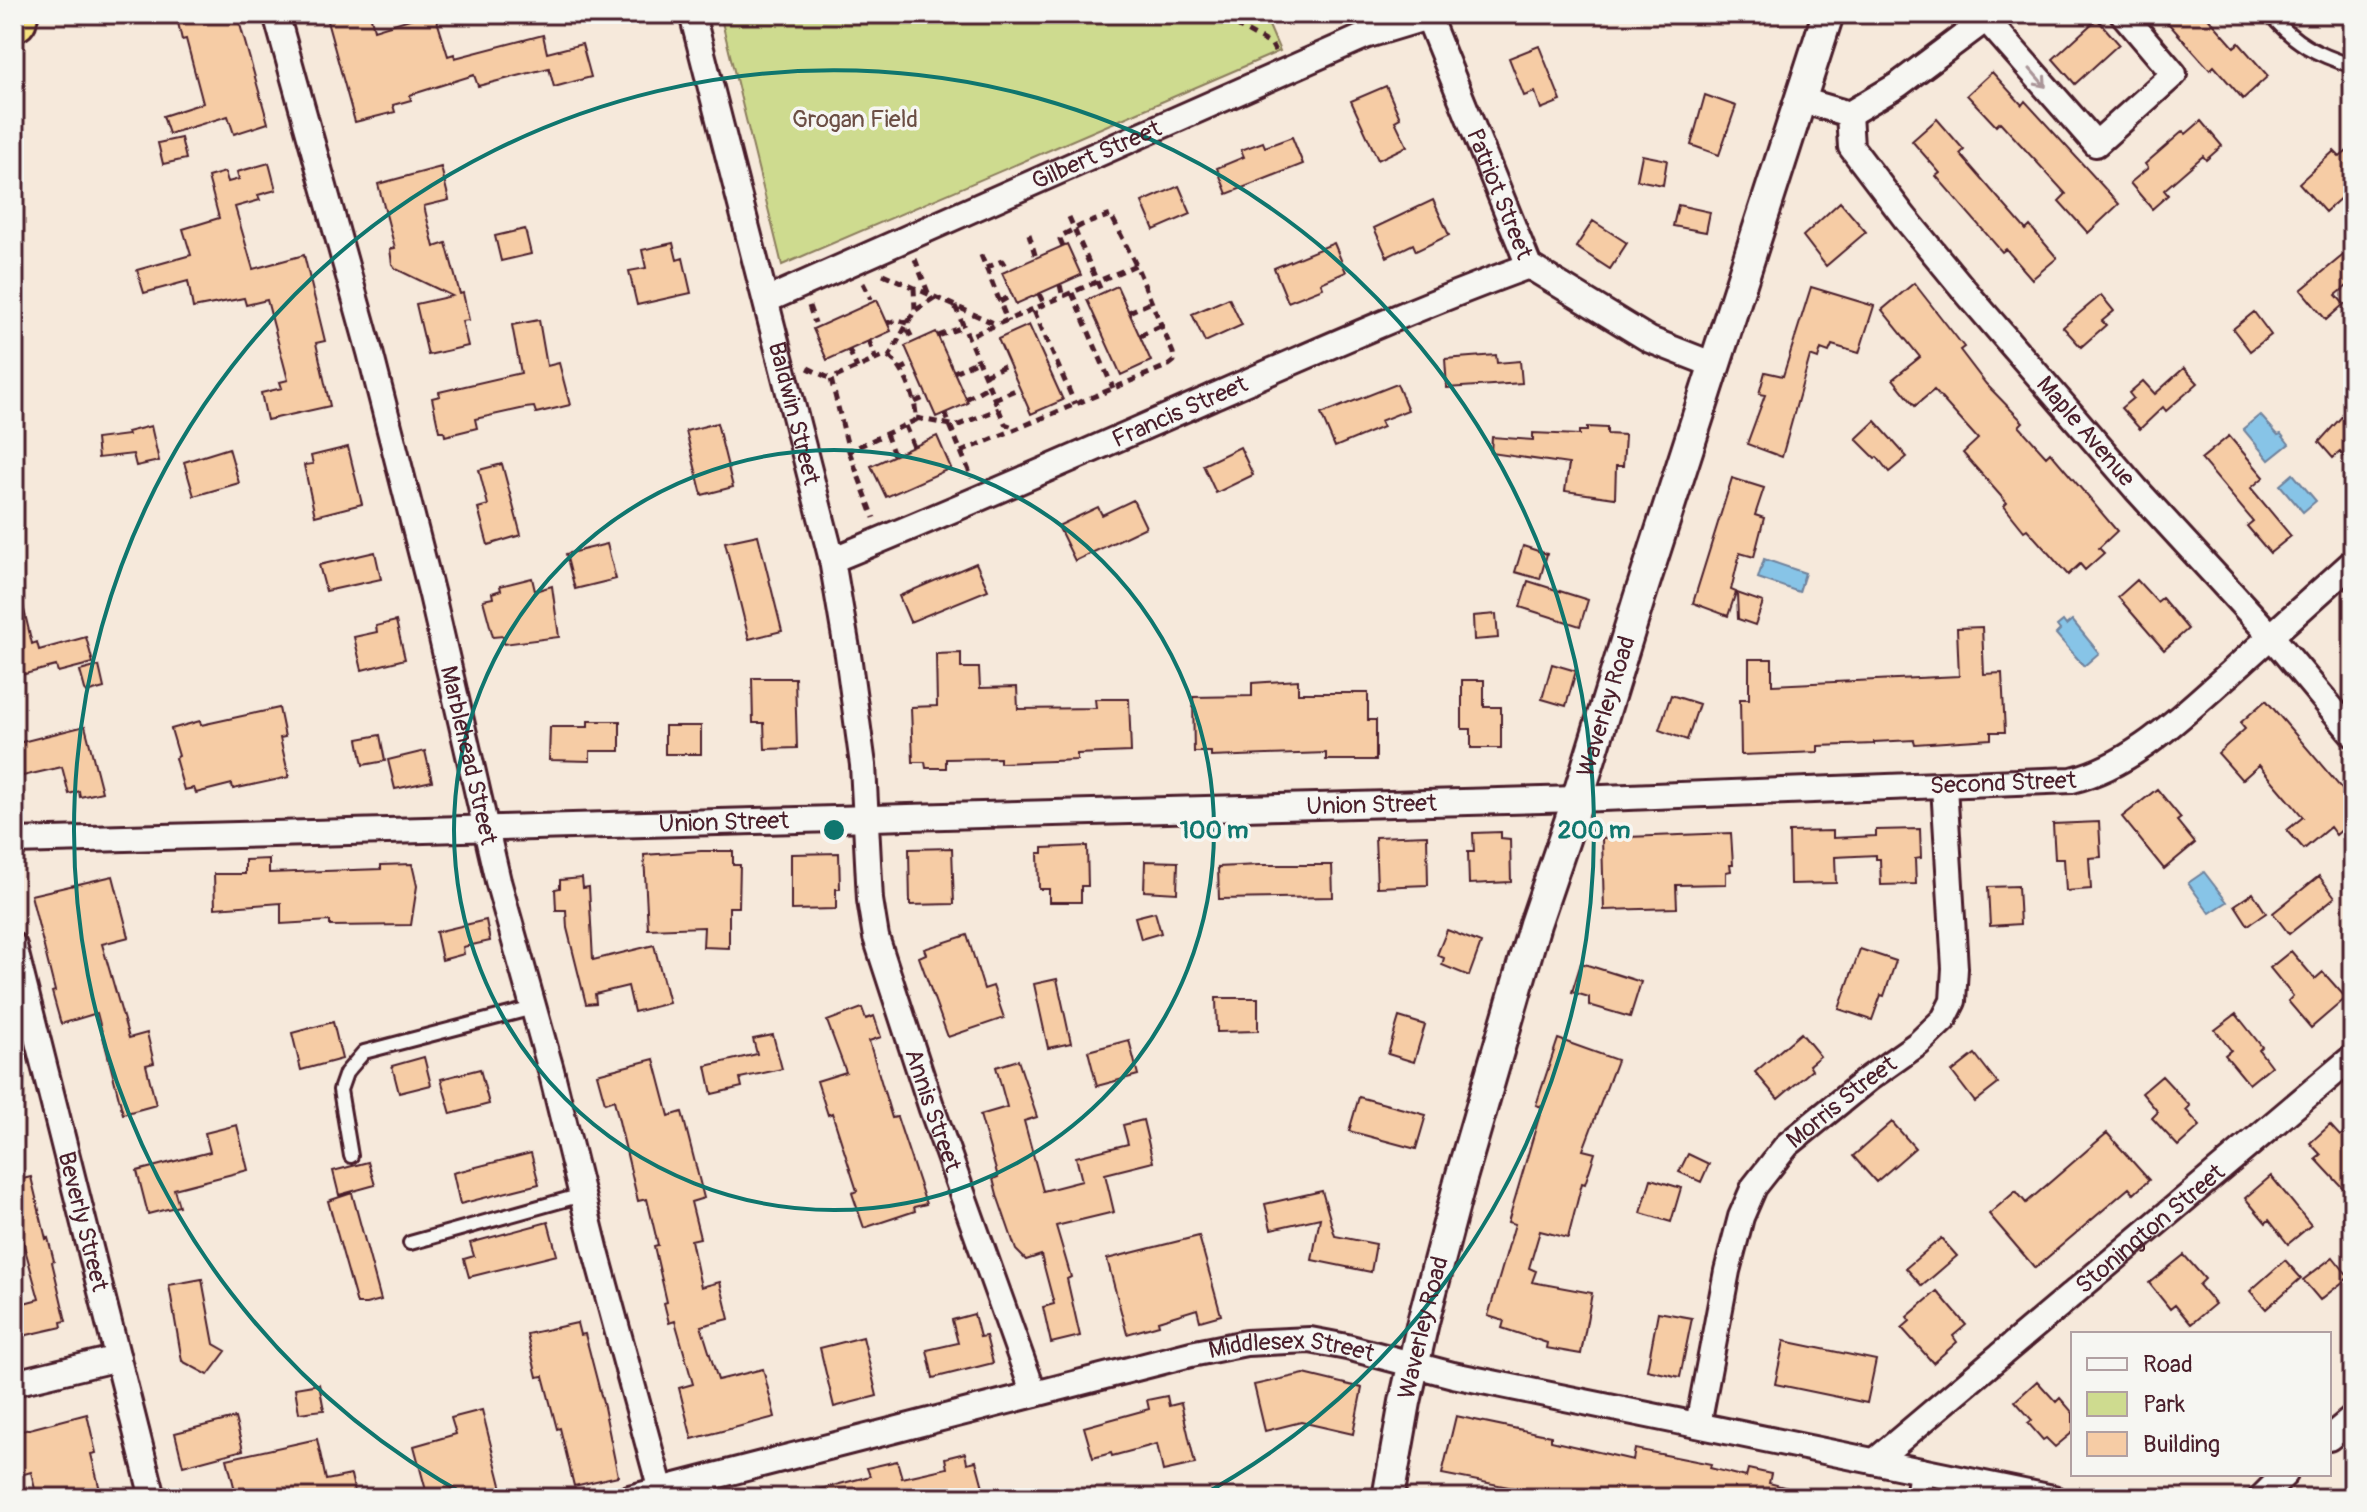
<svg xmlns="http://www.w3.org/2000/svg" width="2367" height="1512" viewBox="0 0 2367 1512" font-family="Pangolin,sans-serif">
	<rect width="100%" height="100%" fill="#f6e9db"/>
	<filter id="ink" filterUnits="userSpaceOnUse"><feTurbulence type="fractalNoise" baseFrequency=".0125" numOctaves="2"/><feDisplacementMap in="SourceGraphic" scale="16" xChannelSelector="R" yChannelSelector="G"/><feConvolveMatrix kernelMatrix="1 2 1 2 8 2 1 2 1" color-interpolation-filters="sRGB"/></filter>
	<g filter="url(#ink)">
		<path fill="#cedb8f" stroke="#8c7d5d" stroke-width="2" d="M720,14H1264L1280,51L782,265Z"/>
		<path fill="#87c4e7" stroke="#6f829c" stroke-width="2" d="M2260,415L2278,435L2281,434L2289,444L2269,460L2243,429Z
			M2293,474L2316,501L2303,512L2280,485Z
			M1764,559L1805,573L1799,592L1758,578Z
			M2072,620L2099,653L2084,666L2056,634L2060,630L2057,626L2063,621L2066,625Z
			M2204,872L2227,902L2210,913L2188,883Z"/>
		<path fill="#f6cca5" stroke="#4a1f2b" stroke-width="2" d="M176,14H237L268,123L234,134L228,116L169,134L163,116L203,103L186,39L182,40Z
			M325,14H370L374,30L426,14H435L448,56L454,54L455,58L543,35L547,53L582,44L591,77L554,87L549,68L478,86L474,75L410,95L411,100L393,105L395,112L355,122Z
			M2160,14H2205L2234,47L2239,43L2268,76L2243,99L2214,66L2210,70Z
			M2097,19L2119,44L2075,84L2053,59Z
			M1539,46L1561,101L1541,109L1535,92L1524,96L1509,58Z
			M1992,72L2022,105L2025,101L2119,204L2088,233L2059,201L2066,194L2000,122L1996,126L1967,95Z
			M1386,86L1400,118L1395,121L1407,146L1378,160L1351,101Z
			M1705,95L1736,106L1719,155L1691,145Z
			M1937,119L1964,150L1960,154L2026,230L2030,226L2057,258L2032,279L2006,249L2002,252L1936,176L1940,173L1912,141Z
			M2201,121L2222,146L2206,160L2203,156L2164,190L2168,195L2152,209L2130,183L2148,168L2145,164L2183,131L2186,134Z
			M1292,137L1303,164L1227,194L1217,168L1244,157L1241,150L1263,142L1265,147Z
			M181,138L186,159L163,164L158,143Z
			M2353,146V187L2325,212L2299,183L2334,151L2340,157Z
			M1642,155L1667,160L1663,185L1637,180Z
			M269,163L276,190L258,195L260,200L235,207L253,269L304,255L325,341L316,343L330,406L267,420L261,393L282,388L280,382L288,380L267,300L246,305L244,298L193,308L188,281L144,293L137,270L191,255L183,229L219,218L208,177L225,172L228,182L239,179L237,172Z
			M441,167L449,200L424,206L434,247L446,243L460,294L463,293L469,320L462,321L468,346L428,355L416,304L452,296L396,269L392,264L390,249L395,248L378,184Z
			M1179,186L1191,214L1154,230L1142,202Z
			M1433,200L1449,235L1416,251L1413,244L1387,257L1374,228Z
			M1840,202L1866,232L1826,266L1803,236Z
			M1678,205L1710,212L1706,232L1673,226Z
			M1593,221L1627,243L1610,269L1576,247Z
			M525,229L531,254L501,261L495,236Z
			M673,243L677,260L683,258L691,293L637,305L629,271L646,268L642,250Z
			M1334,243L1346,272L1321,283L1323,288L1288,302L1274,268Z
			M1067,244L1081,275L1016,304L1002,273Z
			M2353,247V281L2336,295L2344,304L2326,320L2301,290Z
			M1914,283L1964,347L1960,350L1986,384L2023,422L2019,426L2046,456L2050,452L2117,531L2099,548L2104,553L2085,570L2080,564L2068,575L2027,529L2024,531L2004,506L2007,503L1963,453L1978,439L1934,390L1915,406L1893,379L1920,357L1882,310Z
			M1117,286L1151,361L1121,375L1087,300Z
			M1811,287L1874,306L1859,353L1832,345L1829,352L1821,349L1818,359L1810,356L1782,457L1747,444L1765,395L1759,394L1765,372L1783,376Z
			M2101,295L2114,311L2102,321L2106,325L2081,347L2063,327Z
			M1229,298L1242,325L1205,342L1192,314Z
			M877,300L891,331L827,360L813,329Z
			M2254,312L2271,335L2250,351L2233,329Z
			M539,320L547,366L559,363L570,405L536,413L534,407L525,408L475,419L477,428L445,436L444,431H439L432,398L440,396L439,392L521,373L512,325Z
			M1029,325L1063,400L1031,414L998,339Z
			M936,332L968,403L936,417L905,346Z
			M1496,355L1497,363L1520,361L1522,383L1447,388L1445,359Z
			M2184,368L2198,383L2166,411L2163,407L2140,429L2121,408L2133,398L2129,393L2143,381L2155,394Z
			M1397,384L1408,410L1380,421L1383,427L1335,447L1321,414Z
			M2353,404V466L2340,452L2333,458L2319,442Z
			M1875,421L1907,457L1889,472L1877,457L1875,458L1856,439Z
			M717,423L733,487L702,495L686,431Z
			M151,426L159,461L136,466L133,454L98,458L96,439L128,435L127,432Z
			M1587,427L1607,428V434L1625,435L1623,466H1616L1615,498L1565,491L1569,464L1491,453L1492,437L1533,440V433L1579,435V431H1587Z
			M937,436L951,468L886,497L871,466Z
			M2229,436L2264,477L2251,488L2291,536L2270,553L2247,526L2253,521L2201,459Z
			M348,447L362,504L315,516L304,465L313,464L311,456Z
			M1240,447L1253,475L1216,493L1203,465Z
			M229,448L239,483L194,496L184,462Z
			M502,464L521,535L488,545L478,508L488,505L479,470Z
			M1732,478L1764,488L1755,515L1764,518L1754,557L1740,553L1731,590L1736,592L1728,616L1693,603Z
			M1133,500L1146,527L1075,561L1058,526L1098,507L1102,515Z
			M758,535L782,631L749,639L725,542Z
			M607,544L616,579L575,589L566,554Z
			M1523,546L1547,554L1540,579L1515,572Z
			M375,552L381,579L326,591L319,565Z
			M976,563L988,590L910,622L899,596Z
			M532,578L535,591L552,586L559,637L504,644L503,636L493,637L483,600L493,598L492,593L501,590L500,586Z
			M2137,580L2157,602L2162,598L2188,629L2164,650L2118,597Z
			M1528,581L1588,600L1580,626L1520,607Z
			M1737,593L1763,602L1755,625L1738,619Z
			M22,601L32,644L37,642L39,650L86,637L93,663L58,672L56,666L21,675L20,668L14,670V602Z
			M1496,614L1498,638L1474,640L1473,616Z
			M396,621L405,659L362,670L354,637L377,632L376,626Z
			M1982,627L1984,674L2002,673L2005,732H1991V739L1915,744L1914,740L1874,742V744L1818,746V752L1741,755L1740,699H1749V659H1772V685L1959,676L1957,628Z
			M961,653V668H979L980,688L1017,687L1018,709L1096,708L1095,699H1129L1131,752L1077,754V760L1000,763V758L946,759V768H926L925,762H913L911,707L937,706L936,654Z
			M1552,664L1576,671L1566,706L1542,699Z
			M99,666L104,688L86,693L80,671Z
			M752,678H795L797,748L765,749L764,723H753Z
			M1298,680V693H1368V720H1376V760H1326V753L1211,757V752H1194L1193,697L1252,696V683Z
			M1462,680H1484V707H1501V748H1471V729H1462Z
			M1671,695L1699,704L1687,740L1659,730Z
			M2266,700L2353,802V820L2336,835L2330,827L2304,849L2287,830L2303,817L2259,765L2242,780L2218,753L2245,729L2240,723Z
			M279,708L285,737L280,738L289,777L233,789L232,784L196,793L194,788L184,790L175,758L179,756L171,729L200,721L201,725Z
			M588,721H620V751H590V761L549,760L550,727H588Z
			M85,726L102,792L80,797L79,791L69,794L62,767L14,778V744Z
			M665,726H701V754H665Z
			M380,735L385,761L363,765L358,739Z
			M425,751L432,781L395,789L388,760Z
			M2157,789L2181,818L2177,821L2195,843L2164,869L2122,817Z
			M2099,822L2101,857L2089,858L2091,889L2066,891L2064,859H2055L2053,824Z
			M1920,829L1921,858L1915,859L1916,884L1881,885L1880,859H1876V855L1835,857L1836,883L1790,884L1789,832L1833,831V838L1876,836V830Z
			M1501,832V838L1510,839L1511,882L1469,884L1468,852H1474L1473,833Z
			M1731,833L1733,865H1730L1731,871L1726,872V884L1676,885L1677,908L1604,910L1602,838Z
			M1427,835L1428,885L1377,887L1375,837Z
			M1087,846L1088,886H1081V902H1049V889H1039L1038,853H1043V848Z
			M952,848L954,904L910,905L909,849Z
			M701,851H733V865H740L739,907H729V948L703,947L704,927L648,929L644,855Z
			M839,853L840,889H836V909L791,910V854Z
			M269,859V873L381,869V865L412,864L417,886L411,925L330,926V921L281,924V903L215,908L214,874H245V860Z
			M1145,861L1178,862L1177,893L1144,891Z
			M1259,865H1332L1333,897L1219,899L1218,867Z
			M113,876L129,937L102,944L129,1038L147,1033L154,1063L146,1065L156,1105L123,1114L97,1013L61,1024L52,992L55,991L31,895Z
			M2319,876L2335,897L2289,934L2273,913Z
			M582,878L583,888L589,887L593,960L654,945L669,1003L634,1012L628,986L595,994L596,1003L586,1004L567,928L566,910H556L555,889L560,888V880Z
			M2018,886L2020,924L1990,926L1988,887Z
			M2253,893L2266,913L2248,925L2235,905Z
			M1155,912L1161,933L1141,939L1135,917Z
			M486,920L490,941L463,947L464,954L442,960L436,932Z
			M1447,930L1481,943L1469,976L1442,965L1444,958L1437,955Z
			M967,935L984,989L993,986L1004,1018L948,1037L919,957L926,954L924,949Z
			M1860,949L1896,961L1884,996L1881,995L1872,1020L1839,1009Z
			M2291,951L2315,979L2323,972L2346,998L2311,1028L2288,1001L2293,996L2270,968Z
			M1581,963L1641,982L1630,1017L1589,1005V997L1572,992Z
			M1057,979L1071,1043L1048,1048L1034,984Z
			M1216,998H1258V1031L1217,1032Z
			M862,1008L866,1019L874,1016L881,1037L869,1041L892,1118L897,1117L926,1204L914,1207L915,1211L864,1228L852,1193L857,1191L832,1113L828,1115L817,1081L846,1072L827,1021Z
			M2236,1014L2262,1047L2259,1050L2271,1066L2249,1084L2225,1055L2231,1050L2215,1030Z
			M1399,1017L1425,1025L1414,1062L1388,1054Z
			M333,1022L342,1059L301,1070L292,1033Z
			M1801,1033L1820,1056L1809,1065L1812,1070L1778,1099L1755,1072Z
			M773,1035L782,1069L740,1078L742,1087L712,1094L706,1066L757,1054L753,1039Z
			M1558,1039L1617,1060L1583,1150L1595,1153L1585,1184L1582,1183L1568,1238L1540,1231L1529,1268L1536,1271L1532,1282L1592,1293L1581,1354L1546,1348L1547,1343L1502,1328L1504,1321L1488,1316L1515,1224L1508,1222L1542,1107L1536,1105Z
			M1129,1040L1138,1075L1097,1086L1088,1051Z
			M1975,1054L1998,1084L1975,1102L1952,1072Z
			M424,1057L431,1085L399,1093L392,1066Z
			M654,1059L669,1116L682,1112L704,1198L691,1202L700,1238L691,1240L701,1287L720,1282L729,1319L701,1326L718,1380L763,1369L775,1417L692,1439L679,1388L693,1384L675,1321L669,1323L664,1303L667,1302L654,1246L658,1245L647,1199L638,1201L614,1100L605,1103L597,1074Z
			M1018,1060L1037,1117L1024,1121L1043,1191L1082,1181L1076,1157L1128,1144L1123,1125L1143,1120L1153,1162L1105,1174L1114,1212L1056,1226L1071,1277L1067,1279L1080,1336L1051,1343L1043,1307L1054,1304L1041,1255L1026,1260L1016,1250L998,1198L993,1179L998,1177L980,1115L1007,1107L996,1067Z
			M480,1069L489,1104L451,1114L441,1079Z
			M2162,1076L2190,1106L2186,1110L2200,1126L2178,1146L2152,1118L2158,1112L2142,1093Z
			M1359,1097L1426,1115L1416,1149L1349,1131Z
			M1892,1122L1915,1148L1876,1182L1853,1156Z
			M237,1125L248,1170L174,1189L179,1206L148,1214L137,1171L210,1152L205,1133Z
			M2330,1125L2340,1136L2344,1133L2353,1142V1199L2316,1159L2321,1155L2310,1143Z
			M2107,1133L2149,1180L2134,1194L2129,1188L2035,1268L1989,1214L2016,1191L2026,1203Z
			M531,1153L539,1184L460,1204L453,1173Z
			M1688,1154L1709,1164L1701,1182L1679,1172Z
			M368,1162L375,1185L339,1195L333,1171Z
			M2271,1176L2311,1225L2288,1244L2269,1220L2266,1223L2245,1198Z
			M31,1177L46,1239L48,1238L54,1261L52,1262L66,1321L61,1322L62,1327L14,1338V1308L25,1306L24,1303L39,1299L14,1210V1181Z
			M1651,1179L1681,1188L1671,1222L1641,1213Z
			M1322,1191L1335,1236L1376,1244L1371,1272L1312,1260L1320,1218L1271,1229L1265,1204Z
			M352,1193L381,1300L366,1304H357L328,1201Z
			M548,1222L557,1255L469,1277L464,1259L474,1256L470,1243Z
			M1199,1236L1221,1315L1200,1321L1197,1309L1158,1321L1159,1325L1127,1334L1107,1259Z
			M1941,1238L1957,1256L1922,1286L1906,1268Z
			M2184,1255L2205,1279L2199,1285L2215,1304L2191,1324L2175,1305L2170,1309L2149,1283Z
			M2333,1257L2349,1277L2320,1300L2303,1280Z
			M2285,1260L2301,1278L2266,1309L2250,1291Z
			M202,1279L214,1344L226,1351L208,1375L182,1361L169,1285Z
			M1937,1291L1966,1325L1953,1336L1957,1342L1933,1363L1902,1328L1910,1321L1907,1317Z
			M1658,1312L1692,1318L1680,1377L1647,1370Z
			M974,1314L980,1337L986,1336L993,1363L933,1378L927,1350L958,1343L952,1320Z
			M577,1323L580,1335L585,1334L604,1407L618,1476L574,1486L560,1428L557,1429L543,1376L537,1377L527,1334Z
			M863,1337L877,1396L834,1407L820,1348Z
			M1784,1341L1876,1360L1867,1403L1775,1384Z
			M1304,1374L1362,1388L1353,1434L1301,1422L1265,1431L1254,1385Z
			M2037,1381L2056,1402L2060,1398L2073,1413V1432L2055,1447L2046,1438L2043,1440L2028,1423L2032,1420L2015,1401Z
			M319,1384L324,1410L299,1413L295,1388Z
			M1167,1396L1169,1406L1181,1403L1195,1464L1163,1471L1157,1444L1112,1456L1111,1453L1093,1458L1084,1427L1149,1409L1147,1400Z
			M482,1410L503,1493L485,1498H428L414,1446L456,1434L451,1418Z
			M87,1414L96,1453L91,1454L102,1498H37L31,1472L14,1477V1433Z
			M1456,1416L1551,1436V1441L1633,1460L1635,1449L1711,1464L1710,1468L1746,1477L1748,1469L1771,1474L1769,1483L1799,1491L1798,1498H1532L1518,1495L1519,1489L1442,1474Z
			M235,1418L243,1450L183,1466L175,1433Z
			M317,1439L326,1480L351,1475L356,1498H237L227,1459Z
			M965,1453L967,1463L976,1461L983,1487L933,1498H814L813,1491L870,1476L867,1468L897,1461L902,1478L947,1468L945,1458Z"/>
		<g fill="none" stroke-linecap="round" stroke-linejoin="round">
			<defs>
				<path id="service" d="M2270,14C2295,44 2316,54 2353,66
					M351,1156L340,1090L346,1073L364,1052L533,1008
					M410,1243L582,1195"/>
				<g id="minor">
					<path id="s1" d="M276,14L370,352L432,595L498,881L551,1070L596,1252L663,1498"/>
					<path id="s2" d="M692,14L832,560L848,655L863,765L870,900L876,937L932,1109L1034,1394"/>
					<path id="s3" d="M1427,14L1529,266L1650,340L1714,365"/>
					<path d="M1986,19L2096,144L2174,74L2123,14"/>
					<path d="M1801,100L1849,114L1898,85L1993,14"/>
					<path id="s4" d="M1849,114L1851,147L1905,218L1971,298L2136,489L2271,636L2353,734"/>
					<path id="s5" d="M767,300L1365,36L1428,17"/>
					<path id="s6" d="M832,560C959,508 1085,453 1210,398C1316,352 1421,305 1529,266"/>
					<path id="s7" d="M14,841L1577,799L2072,780C2134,765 2182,715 2229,674C2270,637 2312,599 2353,562"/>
					<path id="s8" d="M14,946L153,1498"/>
					<path d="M14,1383L118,1358"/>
					<path id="s9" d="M1698,1425L1727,1271L1741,1217L1754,1187L1787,1145L1868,1079L1919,1043L1944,1019L1953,1001L1955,968L1944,786"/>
					<path d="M2329,1438L2353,1418"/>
					<path id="s10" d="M1875,1461L2353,1057"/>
					<path id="s11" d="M629,1498L1191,1354L1246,1343L1310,1340L1347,1347L1453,1375L2053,1498"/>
					<path d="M1918,1498L1922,1471"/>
					<path d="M2261,1498L2285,1474"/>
				</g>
				<g id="tertiary">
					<path id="s12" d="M1388,1498L1405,1402L1423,1322L1461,1178L1535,924L1573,813L1639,599L1828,14"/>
				</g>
				<path id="motorway" d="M14,19L15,14"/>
			</defs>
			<use href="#service" stroke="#4a1f2b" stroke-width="18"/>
			<use href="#minor" stroke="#4a1f2b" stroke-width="30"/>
			<use href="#tertiary" stroke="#4a1f2b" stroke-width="36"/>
			<use href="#motorway" stroke="#4a1f2b" stroke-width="50"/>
			<path stroke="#4a1f2b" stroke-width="5" stroke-dasharray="8 6" stroke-linecap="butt" d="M1226,14L1239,27L1272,45L1275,51
				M1069,217L1102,293
				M1029,234L1036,258
				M1063,246L1060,239L1061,236L1082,225L1111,215L1136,265
				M981,255L1008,322
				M915,259L929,295
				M986,268L1002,261L1008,271
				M883,274L998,325
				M863,283L871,299
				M1060,285L1063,298
				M1072,293L1113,388
				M1039,294L1045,306
				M1000,302L1012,295
				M809,306L815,323
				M955,306L1005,424L1015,428
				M916,310L934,298
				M1034,311L1075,404
				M1129,312L1152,302
				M887,323L898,320L908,323V330L914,342
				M938,336L963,327
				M1140,336L1162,325
				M869,341L876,360
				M849,350L857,368
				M889,357C905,367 917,402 916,420L849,451L831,379L884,356L889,357L915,310L914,288
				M808,368L831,379
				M900,370L913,363
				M954,372L978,361
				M984,375L1009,364
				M966,399L989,386
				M994,399L1020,388
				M915,402L928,396
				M945,413L972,478
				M916,418L956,426L999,409
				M905,426L914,447
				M886,434L894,455
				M849,451L874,518
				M961,452L1169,365L1174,361L1173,353L1136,265L968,337"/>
			<use href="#service" stroke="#f6f6f2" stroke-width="12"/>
			<use href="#minor" stroke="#f6f6f2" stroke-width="24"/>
			<use href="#tertiary" stroke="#f6f6f2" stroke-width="30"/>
			<use href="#motorway" stroke="#f7e281" stroke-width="44"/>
		</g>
		<defs><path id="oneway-shaft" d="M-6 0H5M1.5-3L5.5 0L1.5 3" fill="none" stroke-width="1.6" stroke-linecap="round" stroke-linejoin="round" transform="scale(2)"/></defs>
		<use stroke="#a99598" href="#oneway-shaft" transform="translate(2038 78) rotate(49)"/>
	</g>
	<g fill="none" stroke="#0f766e" stroke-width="4">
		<circle cx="834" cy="830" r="380"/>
		<path d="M471 1498A760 760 0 1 1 1197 1498"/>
	</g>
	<g text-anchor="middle" stroke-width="7" stroke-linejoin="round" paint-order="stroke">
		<g font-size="24" fill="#6b4e44" stroke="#f6f6f2">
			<text x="855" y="127">Grogan Field</text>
		</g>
		<g font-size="24" fill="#4a1f2b" stroke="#f6f6f2">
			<text dy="8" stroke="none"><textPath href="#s5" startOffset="360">Gilbert Street</textPath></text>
			<text dy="8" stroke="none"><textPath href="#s3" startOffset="194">Patriot Street</textPath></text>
			<text dy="8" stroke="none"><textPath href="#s6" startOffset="378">Francis Street</textPath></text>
			<text dy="8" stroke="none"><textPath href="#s2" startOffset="412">Baldwin Street</textPath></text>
			<text dy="8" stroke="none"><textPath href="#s4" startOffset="402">Maple Avenue</textPath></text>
			<text dy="8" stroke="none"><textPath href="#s12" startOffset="822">Waverley Road</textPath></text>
			<text dy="8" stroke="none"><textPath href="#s1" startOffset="766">Marblehead Street</textPath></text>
			<text dy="8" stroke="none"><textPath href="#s7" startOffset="1990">Second Street</textPath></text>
			<text dy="8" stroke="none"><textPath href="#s7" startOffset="1358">Union Street</textPath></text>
			<text dy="8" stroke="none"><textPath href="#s7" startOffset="710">Union Street</textPath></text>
			<text dy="8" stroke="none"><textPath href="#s9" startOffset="368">Morris Street</textPath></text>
			<text dy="8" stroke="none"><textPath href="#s2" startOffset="1126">Annis Street</textPath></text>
			<text dy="8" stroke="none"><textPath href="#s8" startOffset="284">Beverly Street</textPath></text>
			<text dy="8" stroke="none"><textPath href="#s10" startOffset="360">Stonington Street</textPath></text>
			<text dy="8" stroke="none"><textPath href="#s12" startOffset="174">Waverley Road</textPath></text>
			<text dy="8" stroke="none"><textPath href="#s11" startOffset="682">Middlesex Street</textPath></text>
		</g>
	</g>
	<circle cx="834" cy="830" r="12" fill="#0f766e" stroke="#f6f6f2" stroke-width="4"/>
	<g font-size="24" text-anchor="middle" font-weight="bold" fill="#0f766e" stroke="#f6f6f2" stroke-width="7" stroke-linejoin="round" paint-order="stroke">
		<text x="1214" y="838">100 m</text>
		<text x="1594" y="838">200 m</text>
	</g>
	<rect width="2367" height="1512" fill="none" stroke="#f6f6f2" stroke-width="48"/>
	<rect x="24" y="24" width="2319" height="1464" fill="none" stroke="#4a1f2b" stroke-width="3" filter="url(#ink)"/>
	<rect x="2071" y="1332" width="260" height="144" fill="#f6f6f2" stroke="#b1a0a2" stroke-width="2"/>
	<rect x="2087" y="1358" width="40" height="12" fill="#f6f6f2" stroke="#b1a0a2" stroke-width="2"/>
	<text x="2143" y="1372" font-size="24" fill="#4a1f2b">Road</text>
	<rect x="2087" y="1392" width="40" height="24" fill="#cedb8f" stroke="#b1a0a2" stroke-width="2"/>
	<text x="2143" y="1412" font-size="24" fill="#4a1f2b">Park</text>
	<rect x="2087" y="1432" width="40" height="24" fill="#f6cca5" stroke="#b1a0a2" stroke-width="2"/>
	<text x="2143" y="1452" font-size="24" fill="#4a1f2b">Building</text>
</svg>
